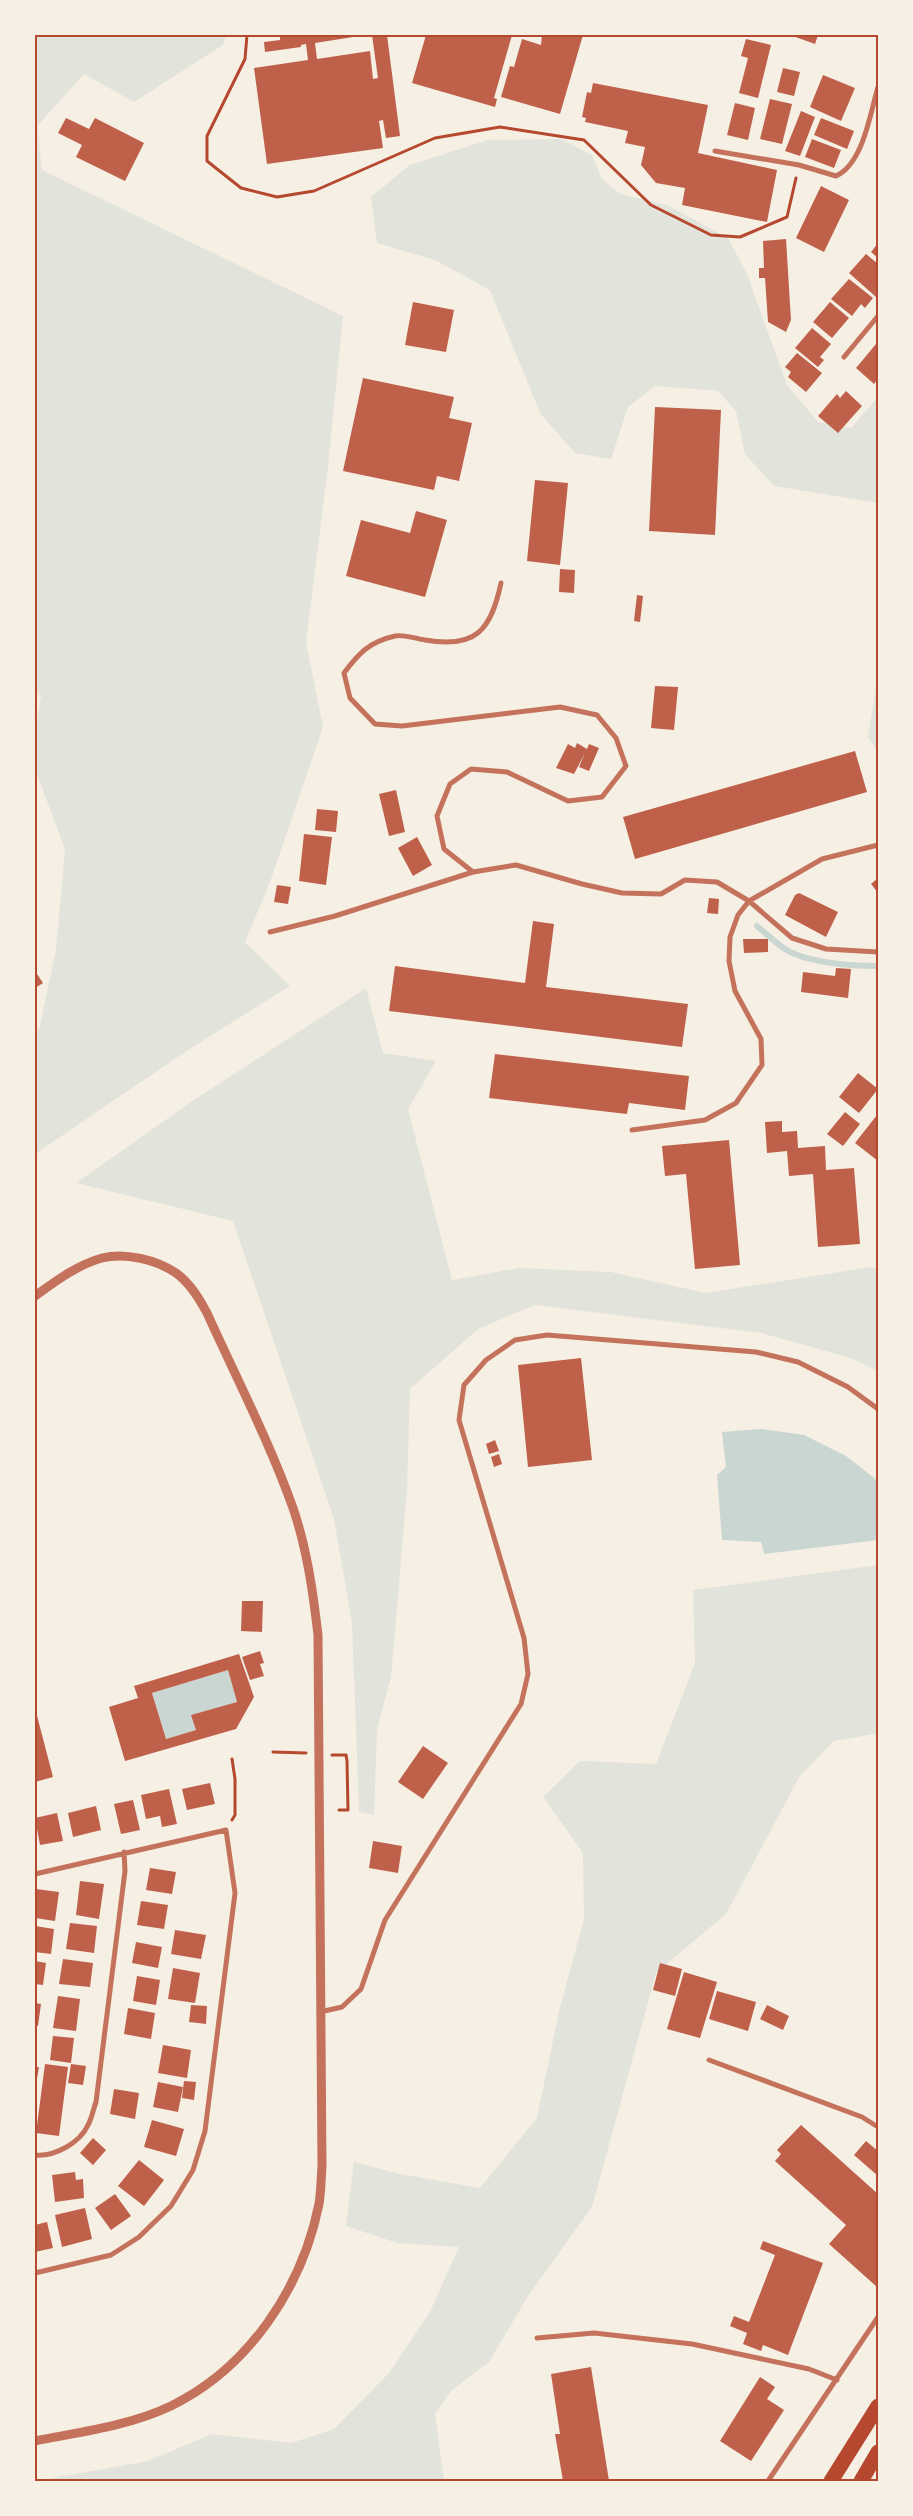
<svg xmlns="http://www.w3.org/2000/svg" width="913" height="2516" viewBox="0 0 913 2516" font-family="Helvetica,sans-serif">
	<rect width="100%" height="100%" fill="#f6efe4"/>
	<path fill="#e2e4dc" d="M35,35H226L223,45L134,102L84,74L37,126L42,170L343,316L328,467L306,642L323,727L270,882L245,942L290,986L188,1050L35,1154V1034L40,1026L56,949L65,849L35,769V735L41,696L35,688Z
		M561,139L592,155L602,179L620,194L667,205L728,238L747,274L787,385L818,422L851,428L878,397V503L774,486L745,454L736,411L718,391L655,386L628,407L611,459L575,453L540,413L490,290L435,260L377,243L371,197L410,165L488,140Z
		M878,676V753L868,737Z
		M366,988L383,1053L436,1061L408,1109L452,1280L519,1268L611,1272L706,1293L871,1267L878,1269V1371L851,1358L761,1333L535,1305L478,1329L410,1389L407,1490L391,1677L377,1729L374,1815L359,1812L352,1623L334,1519L233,1221L76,1183L194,1100Z
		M878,1565V1738L874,1734L834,1741L800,1776L726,1914L656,1973L592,2207L528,2296L489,2362L451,2391L435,2414L444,2481H35L148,2461L212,2434L291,2443L334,2429L389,2373L430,2312L459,2247L397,2243L346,2226L354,2162L400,2174L480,2188L537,2118L559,2011L584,1919L583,1853L543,1797L580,1761L656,1764L695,1663L693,1590Z"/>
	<path fill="#c9d6d2" d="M762,1429L804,1435L846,1456L878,1481V1540L764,1554L761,1542L722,1540L717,1475L726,1467L722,1432Z
		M228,1670L237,1702L192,1715L196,1730L166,1739L152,1693Z"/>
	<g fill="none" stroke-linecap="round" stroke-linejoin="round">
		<path stroke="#c9d6d2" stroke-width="6" d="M757,926C766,934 775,942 785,949C807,963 852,966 878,966"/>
	</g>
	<path fill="#bf614a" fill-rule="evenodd" d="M280,35H366L315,43L317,59L370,51L373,79L378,78L372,35H387L400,136L386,138L383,120L379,121L383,148L267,164L254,68L308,60L306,44L301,45V47L265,52L264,42L280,40Z
		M426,35H512L494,98L497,99L495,107L412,83Z
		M542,35H583L560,114L501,97L510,66L514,67L522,39L541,45Z
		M790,35H818L815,44Z
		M746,39L771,45L758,98L739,93L748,58L741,56Z
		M783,68L800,72L794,96L777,92Z
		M823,75L855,88L841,121L810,107Z
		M593,83L708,105L698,153L777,170L767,222L682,205L685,188L656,183L641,165L645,147L625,143L628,131L585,122L586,118L582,117L587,92L591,93Z
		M770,99L792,104L782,144L760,139Z
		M735,103L755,108L748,140L727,135Z
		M801,111L815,117L800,156L785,151Z
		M66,118L89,129L95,118L144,143L125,181L76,157L82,145L58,133Z
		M821,118L854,131L847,149L814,135Z
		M812,139L841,150L834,168L805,157Z
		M821,186L849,200L824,252L796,238Z
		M786,239L791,320L786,332L768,322L765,278H759V268H764L763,241Z
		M878,243V258L871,252Z
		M866,254L878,264L876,297L849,273Z
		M849,279L873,298L865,308L861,304L852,316L831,299Z
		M413,302L454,310L446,352L405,345Z
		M830,302L849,318L832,338L813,322Z
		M812,328L831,344L820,357L824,360L818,367L795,348Z
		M876,344L878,346V379L874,384L856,368Z
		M797,353L822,373L806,392L788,377L791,372L785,367Z
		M363,378L454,397L449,418L472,423L459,481L437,476L434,490L343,471Z
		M846,391L862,406L838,433L818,416L837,394L840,398Z
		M655,407L721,410L715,535L649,531Z
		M535,480L568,483L560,565L527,561Z
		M416,511L447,520L425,597L346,576L361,520L410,533Z
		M560,569L575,570L574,593L559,592Z
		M637,595L643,596L640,622L634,621Z
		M655,686L678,687L674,730L651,728Z
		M577,743L587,749L589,744L599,748L589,771L579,767L585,753L574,774L556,768L568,744L575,748Z
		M855,751L867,792L635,859L623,817Z
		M396,790L405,832L389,836L379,794Z
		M317,809L338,811L336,832L315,830Z
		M304,834L332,837L326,885L299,881Z
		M417,837L432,865L413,876L398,848Z
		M878,878V893L871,884Z
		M277,885L291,887L288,904L274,902Z
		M799,893L838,912L826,937L785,915L795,895Z
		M709,898L719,899L718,914L707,913Z
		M533,921L554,924L546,987L688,1004L682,1047L389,1011L395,966L525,983Z
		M743,939H768V952L744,953Z
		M836,968L851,969L848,998L801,992L803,972L835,976Z
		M35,971L43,983L35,988Z
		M495,1054L689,1076L685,1110L629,1103L627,1114L489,1098Z
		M858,1073L878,1089L859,1113L839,1097Z
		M845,1112L860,1124L843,1146L827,1134Z
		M877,1115H878V1161L855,1143Z
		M782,1121V1132L797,1131L798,1148L825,1146L826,1170L854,1168L860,1244L818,1247L813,1174L789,1176L787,1151L767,1153L765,1122Z
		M729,1140L740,1265L695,1269L686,1174L665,1176L662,1146Z
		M581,1358L592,1460L528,1467L518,1365Z
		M495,1440L499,1451L489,1454L486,1444Z
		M499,1454L502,1464L494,1467L491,1457Z
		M242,1601H263L262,1632L241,1631Z
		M260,1651L264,1663L260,1664L264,1676L250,1680L242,1657Z
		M239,1654L254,1697L236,1729L125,1761L109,1707L138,1698L134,1686ZM228,1670L237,1702L191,1715L196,1730L166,1739L152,1693Z
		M35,1708L53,1777L35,1782Z
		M423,1746L448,1763L423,1799L398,1782Z
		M210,1783L215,1804L187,1810L182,1789Z
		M169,1789L177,1824L162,1827L160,1816L146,1819L141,1795Z
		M133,1800L140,1830L121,1834L114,1804Z
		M96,1806L101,1830L73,1837L68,1813Z
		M57,1813L63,1841L40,1845L35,1818Z
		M373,1841L402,1846L398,1873L369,1868Z
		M150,1868L176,1872L172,1894L146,1890Z
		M80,1881L104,1884L99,1919L76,1915Z
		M36,1889L59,1892L55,1921L35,1918Z
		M141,1901L168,1905L164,1929L137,1925Z
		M70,1923L97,1926L94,1953L66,1949Z
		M35,1926L54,1929L51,1954L35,1952Z
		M175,1930L206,1935L201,1959L171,1954Z
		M136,1942L162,1947L158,1968L132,1963Z
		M63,1959L93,1963L90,1987L59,1984Z
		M35,1961L46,1963L43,1985L35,1984Z
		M660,1963L682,1969L675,1996L653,1990Z
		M173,1968L200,1973L195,2003L168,1999Z
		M684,1972L717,1982L700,2038L667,2029Z
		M137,1976L160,1980L156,2005L133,2001Z
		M717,1991L756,2002L748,2031L709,2019Z
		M58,1996L80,1999L76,2031L53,2028Z
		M35,2003L41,2004L38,2026L35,2025Z
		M191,2005L207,2006L206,2024L189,2022Z
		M767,2005L789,2016L783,2030L760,2019Z
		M128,2008L155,2013L151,2039L124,2034Z
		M53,2036L74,2038L71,2063L50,2060Z
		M163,2045L191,2050L187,2078L158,2073Z
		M45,2064L68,2067L59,2136L36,2133Z
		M71,2064L86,2066L83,2085L68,2083Z
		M35,2067H39L36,2084H35Z
		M184,2081L196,2082L194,2100L182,2098Z
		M158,2082L183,2087L178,2112L153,2107Z
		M114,2089L139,2093L135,2119L110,2114Z
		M152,2120L184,2129L176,2156L144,2147Z
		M801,2125L878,2194L877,2287L829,2244L846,2225L775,2161L781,2154L777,2150Z
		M93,2138L106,2150L93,2165L80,2153Z
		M866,2141L878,2151V2176L854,2155Z
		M139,2160L164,2180L144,2206L118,2186Z
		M75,2172L76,2180L83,2179L84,2198L55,2202L52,2175Z
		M115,2194L131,2216L111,2230L95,2208Z
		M85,2208L92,2239L62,2247L55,2215Z
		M47,2222L53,2248L35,2252V2225Z
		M763,2241L823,2263L788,2355L763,2345L761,2351L743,2344L747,2333L730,2326L734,2316L749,2322L775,2255L760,2249Z
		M591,2367L609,2481H563L555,2434H560L551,2374Z
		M760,2377L775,2387L767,2399L784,2410L751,2461L720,2441Z"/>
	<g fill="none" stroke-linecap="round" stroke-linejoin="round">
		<path stroke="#b5482f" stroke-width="3" d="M247,35L245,59L207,136V161L241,188L277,197L314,191L435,138L500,127L584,140L651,205L711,235L740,237L787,217L796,178
			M273,1752L306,1753
			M332,1755H346L347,1761L348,1810H339
			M232,1759L235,1779V1815L232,1820"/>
		<path stroke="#c5725c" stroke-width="5" d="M715,151L799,165L836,176C863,164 870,114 878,87
			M844,357L878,316
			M501,583C491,630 476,649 425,640C417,639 404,634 395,636C369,642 359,653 344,673L350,698L375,724L402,726L560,707L597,715L616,738L626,766L602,797L568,801L507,772L471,769L450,784L437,816L444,849L473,872L516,865L582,884L622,893L661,894L685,880L717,882L749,901L792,938L826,949L878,952
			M270,932L335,916L473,872
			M632,1130L705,1120L736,1103L762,1065L761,1039L735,991L729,961L730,937L738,915L749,901L822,859L878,845
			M35,1874L226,1830L235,1893L205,2131L193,2170L171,2206L139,2237L111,2255L35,2273
			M320,2012L342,2007L361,1989L385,1920L521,1704L528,1674L524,1638L459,1420L464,1385L486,1360L515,1340L547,1335L756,1352L798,1362L848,1387L878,1409
			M709,2060L862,2117L878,2127
			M35,2155C54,2157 80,2143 88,2125C92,2118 93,2110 96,2102L125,1871L124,1852
			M537,2338L594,2333L692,2344L809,2369L837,2380
			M768,2481L878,2317"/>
		<path stroke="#c5725c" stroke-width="9" d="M35,1296C56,1281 77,1265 102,1258C125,1252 157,1260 176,1273C190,1283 199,1298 207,1313C236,1377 269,1441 293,1508C307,1549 313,1592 318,1635L322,2167C321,2179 321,2192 319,2204C302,2288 249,2368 171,2406C129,2426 80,2432 35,2441"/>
		<path stroke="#b5482f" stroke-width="15" d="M831,2481L878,2406
			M861,2481L878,2452"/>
	</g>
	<rect width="913" height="2516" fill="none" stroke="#f6efe4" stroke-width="72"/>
	<rect x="36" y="36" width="841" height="2444" fill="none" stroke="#b5482f" stroke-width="2"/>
</svg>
